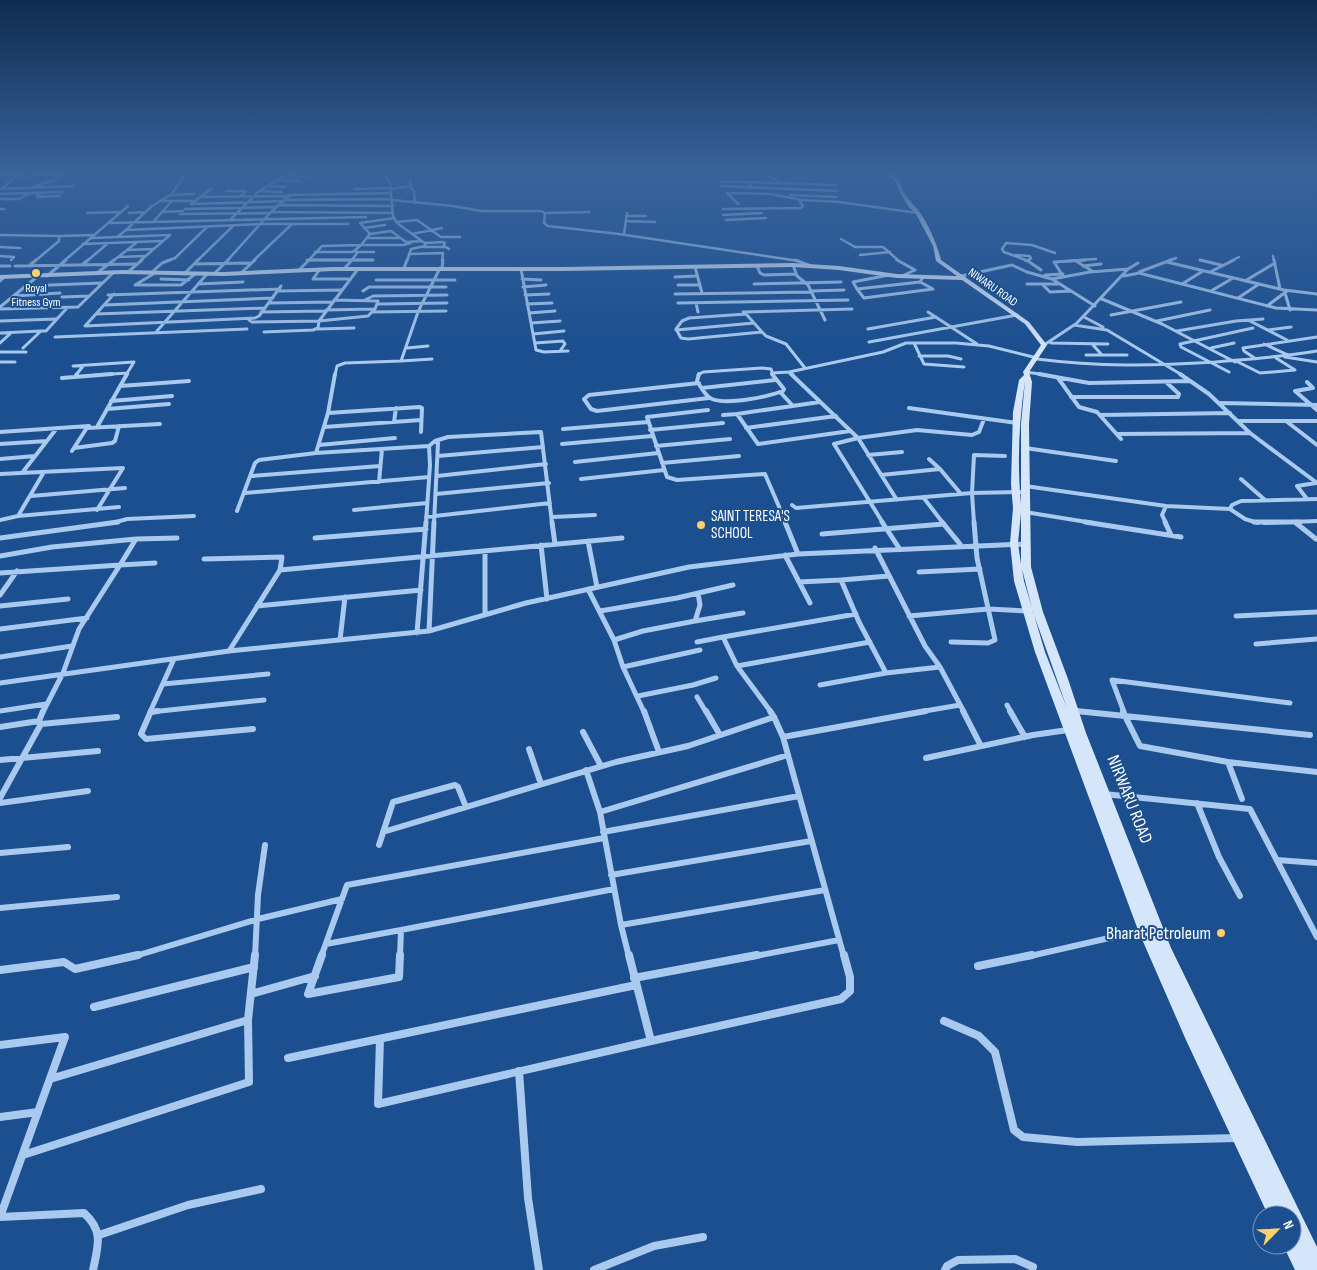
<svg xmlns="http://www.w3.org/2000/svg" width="1317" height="1270" viewBox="0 0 1317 1270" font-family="'Sofia Sans Condensed',sans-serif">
	<rect width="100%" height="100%" fill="#1b4f8f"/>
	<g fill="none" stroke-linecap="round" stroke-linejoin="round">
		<path stroke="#a9c9ee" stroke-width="2.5" d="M380,171L390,182L393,216L397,223L426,244L425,246L411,249L407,261
			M773,171L768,175L781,183
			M0,175L18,174
			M16,176L64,174
			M278,180L299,181
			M410,181L411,188L414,191L415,203
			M721,182H747
			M267,186L285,187
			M721,186L837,191
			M32,187L55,180L64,173
			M3,188L21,171
			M753,188L747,182L836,185
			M0,189L73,186
			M355,189L391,188
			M391,189L411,186
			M226,191H246L241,196
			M258,191L282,192
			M0,194L62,192
			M40,194L37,197L60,196
			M172,194L187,171
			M790,195L837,197
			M202,197L288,196
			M0,199H19L28,194
			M285,200L392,199
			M392,200L453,206L481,211H541L545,213L544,223L548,226L619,234L799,261
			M162,201H193
			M191,204L283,201
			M191,204L211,189
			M738,204L727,193L770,194L802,200L839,202L918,213
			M278,205L393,206
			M0,209H4
			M185,209L276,207
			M723,209L801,208L803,206L800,202L802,200
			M162,212L183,211
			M272,212L393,213
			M87,213L121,212
			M129,213L145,212
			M544,213L589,212
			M180,214L270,213
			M723,215L762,213
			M626,216H646
			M230,220L259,191L286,175L310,176
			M726,220L766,218
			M154,221L171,202
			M626,221L655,222
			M397,222L417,220L441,237H460
			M109,223L366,217
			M364,228L385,225
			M126,230L152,206L170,195L194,194
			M370,234L391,231L406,242L422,241
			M412,234L442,228
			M624,234L627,213
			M0,235L59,236V241L35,261
			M59,236L93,235
			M117,237L126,230L261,224H348
			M91,238L170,235L140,261
			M367,238H400
			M841,239L855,247H883L899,261
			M425,243L443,242L445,243L443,247
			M83,244L162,241
			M0,247L20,248
			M424,247H446L449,249
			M127,250L153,249
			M315,252H353L361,245H403L411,243
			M356,252H374
			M409,254L443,253L442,261
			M860,255L890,252
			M1015,255L1029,256L1031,258L1028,261
			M0,256L14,257L11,260
			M1273,256L1274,261
			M118,257L145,256
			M307,260H373
			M1200,260L1204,261
			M64,261L128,206
			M87,261L107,244
			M113,261L136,243
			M167,261L175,258L207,227
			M197,261L233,226
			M227,261L271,212L290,195L390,193
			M253,261L292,224
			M308,261L322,246L361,245L370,234L360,223L394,218
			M351,261L358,252
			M1028,261L1004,252L1002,249L1006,243L1032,245L1055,253
			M1068,261L1096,259
			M1168,261L1176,258
			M1231,261L1239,257"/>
		<path stroke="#a9c9ee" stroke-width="3" d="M307,260H373
			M795,260L811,266
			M897,260L915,270L902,276
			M1025,260L1028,261
			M1029,260L1028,261L1041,270
			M1200,260L1221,265
			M1274,260L1280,289
			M1076,261L1092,271
			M1167,262L1284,290L1317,294
			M83,264L88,260
			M194,264L250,263
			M30,265L36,260
			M793,265L797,276L808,285L825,320
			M0,266H10
			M15,266L136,264
			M757,266L760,273L764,275L796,274
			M1083,266L1101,264
			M695,267L702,293
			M404,268L407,260
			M442,268L443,260
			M320,269L313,279H349
			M344,269L352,260
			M521,269L536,350L544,352L568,351
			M1128,269L1138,263
			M299,270L309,260
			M128,272L142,260
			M1139,272L1171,260
			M1210,272L1234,260
			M97,273L114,260
			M151,273L162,263L170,260
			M155,273L135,285H181L195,274
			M241,273L255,260
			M1061,273L1054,262L1085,260
			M184,274L198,260
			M214,274L228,260
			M889,275L853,282L857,289L920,282L923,277
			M1045,275L1063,274
			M47,276L66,260
			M961,276L1012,265L1027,272L1052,279L1095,306
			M1124,276L1139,273L1276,308L1317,310
			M675,277L696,276
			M161,279L189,280
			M522,279L541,280
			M1052,279L1090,272L1128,269L1075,325
			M376,280H455
			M0,281L4,277
			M1245,281L1275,263
			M198,284L243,282
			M754,284L841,282
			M1027,284H1058
			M1042,284L1050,292L1071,291
			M1182,284L1203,271
			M678,285H699
			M25,286L102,283
			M523,287L546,285
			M857,289L864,298L933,289L920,282
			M278,291L341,290
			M363,291L369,287H446
			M811,291L844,290
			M1211,291L1233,278
			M1285,293L1290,310
			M114,294L85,326L255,318L259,316L281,286
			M675,294L811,292
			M108,295L280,289
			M525,295L549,294
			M14,296L60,293
			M62,297L89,296
			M1238,298L1259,284
			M1102,299L1162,324L1235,362
			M365,300L373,296L447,295
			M269,303L333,302
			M678,303L848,300
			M696,303L698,312
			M377,304L447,303
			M527,304L552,303
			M105,305L273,298
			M1267,306L1287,291
			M0,307L38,276
			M0,309L78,307L114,272
			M326,310L374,309
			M261,312L326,311
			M372,312L446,311
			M743,312L852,309
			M928,312L977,344
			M529,313L555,311
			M96,314L265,308
			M746,314L762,332L688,339L681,338L676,329L682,321L689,318Z
			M1111,315L1181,302
			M1084,317L1103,327
			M252,318L249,320L252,322L319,321L358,269
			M0,321L56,319
			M1157,321L1210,310
			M1250,321L1287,340
			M531,323L560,321
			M317,329L354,328
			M868,329L936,317
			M676,330L754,323
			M1268,330L1291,327
			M41,331H46L67,308
			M157,331L207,274
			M1177,331L1236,321L1263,319
			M264,332L313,330L318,328L319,321L368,316L375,309L378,301L334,300
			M762,332L766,336L786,344L805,368
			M0,333L41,331L23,348
			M533,334L564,331
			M55,337L247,329
			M869,342L1017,315
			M0,343L11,333
			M535,343L563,341L565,344L560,351
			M914,343L924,364L964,367
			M1051,343L1108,344
			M1092,344L1102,355H1127
			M1264,344L1288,355
			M1044,345L1074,325L1107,330L1182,375
			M407,348L428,346
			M1211,348L1234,343
			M0,352H26
			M1086,355H1102
			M919,356H948L961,359
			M1285,357L1317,362
			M1037,359C1099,367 1153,366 1215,362C1249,359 1283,357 1317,351
			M1256,359L1244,351L1243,348L1317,337
			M401,361L432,359
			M0,362H15
			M1238,362L1260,373L1295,370L1276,358
			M73,366L134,362L126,375
			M1026,372L1046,375
			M1229,372L1181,347L1180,344L1253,328
			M772,373L789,372
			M76,375L84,365
			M95,375L128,373
			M335,375L337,366L345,363L401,361L418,312L440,268
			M698,375L703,372L762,368L771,369L773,375
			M793,375L789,372L883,352L906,343H956L989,346L1037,358"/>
		<path stroke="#a9c9ee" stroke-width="4" d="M335,374L328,413L316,453L429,446
			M699,374L697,381C701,387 705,396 712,399C728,405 767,397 783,391L784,389L772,374
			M791,374L858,438L917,430L972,435L979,432L984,419
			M1039,374L1089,383L1190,381
			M1180,374L1209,394L1250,433L1317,483
			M75,377L77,374
			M62,378L112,374
			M1058,378L1079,407L1097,412L1121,439
			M1307,382L1313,388L1295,391L1317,410
			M699,383L589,395L584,399L591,409L597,411L709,398
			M120,386L189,381
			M702,388L775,380
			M781,393L793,406
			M1071,397H1178L1179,394L1167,383
			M111,401L172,396
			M820,402L737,414L758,444L850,431
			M1220,403L1317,405
			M909,408L1017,423
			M107,409L169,404
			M708,410L647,417L667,477L677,480L765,474L786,523
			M328,413L420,407L422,408L421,432
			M723,415L737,414
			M1100,415L1230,413
			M1239,421H1317
			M1286,421L1317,445
			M394,422L396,408
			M97,427L127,374
			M324,427L421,420
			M87,428L160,424
			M746,428L836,416
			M563,429L648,422
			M650,430L723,423
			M0,432L89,426
			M1117,434L1250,433
			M435,441L448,437L541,432L552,523
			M0,444L47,441
			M562,444L652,436
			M319,445L395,438
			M656,446L730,439
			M74,448L112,443L115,441L119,426
			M1025,448L1116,461
			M72,451L88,426
			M868,455L902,452
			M438,456L543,447
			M0,459L35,456
			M929,459L940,469
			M575,462L658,453
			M662,463L739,456
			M22,473L57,428
			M0,474L123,468L97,510
			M881,475L940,469L961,494
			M252,476L380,466
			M437,476L546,464
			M581,479L664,470
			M1241,479L1265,500
			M379,482L382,449
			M1025,486L1166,506L1230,509L1245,519L1258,523
			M245,493L429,477
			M436,494L549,483
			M31,496L125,488
			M923,497L943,523
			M1307,499L1297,486L1316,483
			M792,505L796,508L972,493L974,455L1005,456
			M1230,509L1232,505L1241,501L1317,499
			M354,510L427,503
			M237,511L255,463L259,460L316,453
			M1025,512L1093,523
			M18,516L44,472
			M426,517L550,503
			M553,517L595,515
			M0,520L18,516L119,507
			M113,523L127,519L194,516
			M426,523L430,465L429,446L435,441L438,443L434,523
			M883,523L834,444L858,438L897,500
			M974,523L972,493L1024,492
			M1166,523L1162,515L1166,506
			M1264,523L1317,521"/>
		<path stroke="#a9c9ee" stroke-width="5" d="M552,522L555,544
			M785,522L798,554
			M882,522L899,548
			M942,522L960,544
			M1085,522L1181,537
			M1165,522L1171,535
			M1254,522H1300
			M1296,523L1316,539
			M822,534L944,524
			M0,538L118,522
			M315,538L426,529
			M136,539L177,538
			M588,541L597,587
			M541,545L547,599
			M875,548L925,646L940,667L964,712
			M485,551V614
			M785,555L810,603
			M0,556L52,547L136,539L120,565L0,573
			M204,559L282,557L280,570L229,651
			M280,570L622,538
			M919,572L980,569
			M889,576L841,580L859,622L886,673L940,667
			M799,582L841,580
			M588,589L614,640L623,667L644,712
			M0,595L17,571
			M0,606L68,599
			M257,606L421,590
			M600,611L677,598L733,585
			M909,616L988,609L1028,611
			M1236,616L1317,612
			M695,621L743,613
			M0,629L87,618
			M429,631L434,522
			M417,633L426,522
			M340,640L345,597
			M614,640L643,631L695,621L700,605L698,593
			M697,642L723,637
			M951,642L988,643L995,640L977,558L974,522
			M1256,644L1317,639
			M0,657L72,646
			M737,666L870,642
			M623,667L700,650
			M0,683L229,651L429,631L526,603L689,567L798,554L1025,544
			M163,684L268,674
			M820,685L886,673
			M638,696L693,685L716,678
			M697,697L706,712
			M1007,705L1011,712
			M0,711L46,704
			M1074,711L1089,712
			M43,712L63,673L79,629L120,565L155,563
			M150,712L174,659
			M151,712L264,700
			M771,712L737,666L723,637L856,614
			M919,712L960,705
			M1124,712L1112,680L1290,703"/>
		<path stroke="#a9c9ee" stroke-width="6" d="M151,711L141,734L146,739L253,729
			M644,711L659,752
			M706,711L720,735
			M963,711L981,746
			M1010,711L1025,737
			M1076,711L1125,716L1123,711
			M151,712L158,711
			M774,717L783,737
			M41,724L117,717
			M0,727L39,721
			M583,732L601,766
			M1310,735L1125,716L1140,746L1228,762L1317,772
			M529,749L541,784
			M926,758L1033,735L1068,730
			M0,760L98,751
			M1228,762L1242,799
			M586,770L600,812L621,925L629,957
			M1104,794L1250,809L1317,937
			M0,798L41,724L39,721L43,711
			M0,803L88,791
			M1197,803L1219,857L1240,896
			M600,812L788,755
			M383,832L616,762L688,746L774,717L770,711
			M603,832L799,796
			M379,845L393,802L455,785L458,787L466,807
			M0,853L68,847
			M1277,860L1317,863
			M611,875L811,841
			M0,908L117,897
			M621,925L825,890
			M401,930L614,889
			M326,944L401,930L400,957
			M132,957L258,919L342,899
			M255,957L258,895L265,845
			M321,957L347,885L604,838
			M750,957L839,940
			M844,957L783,737L926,711
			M1026,957L1144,930"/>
		<path stroke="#a9c9ee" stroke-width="8" d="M322,955L308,994L399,977L400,955
			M629,955L651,1041L841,999L850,991V977L844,955
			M978,966L1032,955
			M0,970L64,962L75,969L138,955
			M634,978L757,955
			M251,994L315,976
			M94,1007L254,967
			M944,1021L979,1036L995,1052L1014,1130L1023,1137L1077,1142L1237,1138
			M380,1039L378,1104L651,1041
			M0,1045L65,1037L0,1217
			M288,1058L636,985
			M519,1071L528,1198L539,1270
			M50,1079L248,1020
			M0,1117L38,1112
			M23,1155L249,1082L248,1020L255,955
			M0,1217L84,1213C104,1231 98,1246 93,1270
			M99,1235L188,1205L261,1189
			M594,1270L654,1246L703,1237
			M945,1270L947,1266L958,1260L1015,1259L1033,1267"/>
		<path fill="#d6e6fa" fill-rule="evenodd" d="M881,171H886L900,181C902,195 913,203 921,214C930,228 937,244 941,260L1029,322L1047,345L1029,372L1032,382L1029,424L1031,567L1043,612L1068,679L1086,733L1171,948L1317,1247V1270H1295L1283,1245H1292V1215H1268L1186,1040L1138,930L1035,652L1014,581L1010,543L1013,508L1011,484L1013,412L1019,380L1024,375L1023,372L1041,345L1025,324L962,280L897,278L839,270L793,267L562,271H333L224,276L122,274L0,279V275L122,270L224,272L333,267H562L793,263L839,266L897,274L957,276L936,261L933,246L916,214L908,206L897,187L896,182ZM1025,381L1021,424V504C1017,463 1019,421 1025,381ZM1021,513V564L1018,543ZM1022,569L1033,612L1067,708L1045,652L1024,581Z"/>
	</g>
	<linearGradient id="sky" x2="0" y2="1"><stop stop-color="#0f2b4f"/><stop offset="0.49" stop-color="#39639b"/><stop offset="1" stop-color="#39639b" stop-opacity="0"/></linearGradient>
	<rect width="1317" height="349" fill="url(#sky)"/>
	<g fill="#ffd166" stroke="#1b4f8f" stroke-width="2">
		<circle cx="36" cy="273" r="5"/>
		<circle cx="701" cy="525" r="5"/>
		<circle cx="1221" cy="933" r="5"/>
	</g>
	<g text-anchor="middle" stroke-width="4" stroke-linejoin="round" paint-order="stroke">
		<g font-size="12" fill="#fff" stroke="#1b4f8f">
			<text transform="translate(993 287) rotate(35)" y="4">NIWARU ROAD</text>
		</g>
		<g font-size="12" fill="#fff" stroke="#1b4f8f">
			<text x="36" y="292">Royal<tspan x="36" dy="14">Fitness Gym</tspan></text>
		</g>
		<g font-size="15" fill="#fff" stroke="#1b4f8f" text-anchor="start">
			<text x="711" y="521">SAINT TERESA'S<tspan x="711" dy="17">SCHOOL</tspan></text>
		</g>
		<g font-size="18" fill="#fff" stroke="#1b4f8f">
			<text transform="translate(1130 799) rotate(68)" y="6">NIRWARU ROAD</text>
		</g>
		<g font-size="18" fill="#fff" stroke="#1b4f8f" text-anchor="end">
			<text x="1211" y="939">Bharat Petroleum</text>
		</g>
	</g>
	<g transform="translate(1277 1230) rotate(66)"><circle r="24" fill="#1b4f8f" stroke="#7695bc"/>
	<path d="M0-4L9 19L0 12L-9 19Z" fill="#ffd166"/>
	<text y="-8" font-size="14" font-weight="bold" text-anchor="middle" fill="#ffffff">N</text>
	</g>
</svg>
